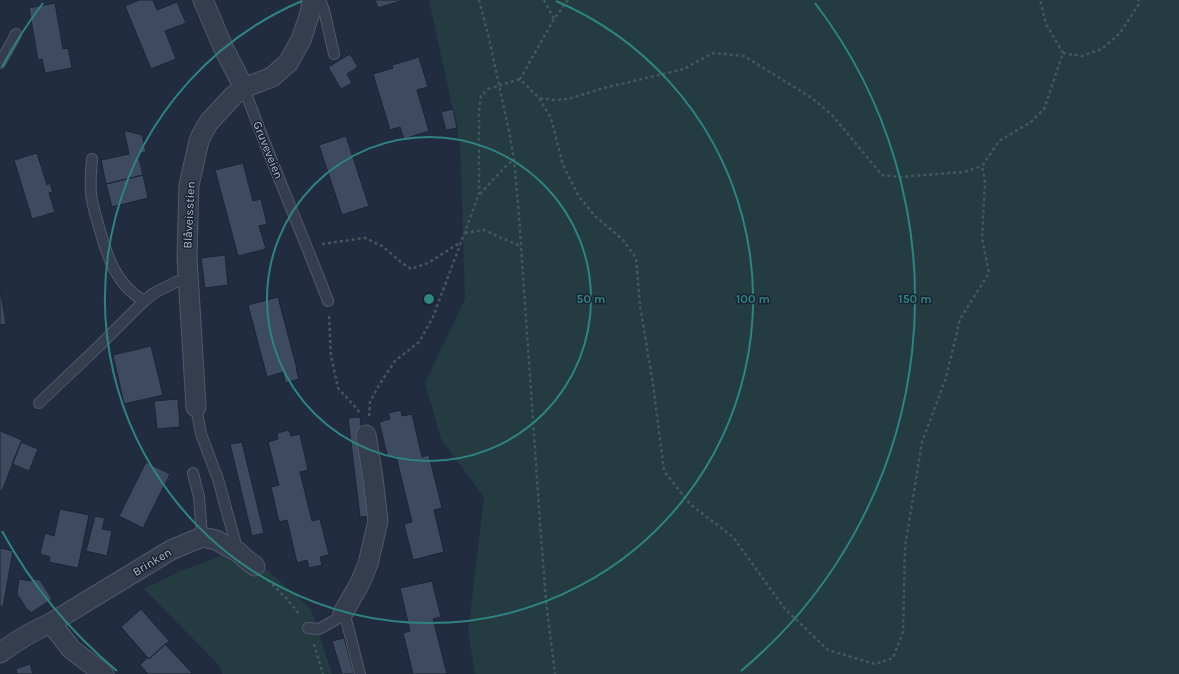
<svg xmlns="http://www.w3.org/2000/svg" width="1179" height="674" viewBox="0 0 1179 674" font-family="Karla,sans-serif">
	<rect width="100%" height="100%" fill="#212c40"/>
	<path fill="#233b41" d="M429,0H1179V674H475L468,632L484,497L441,439L425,383L465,299L460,143Z
		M247,552L311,609L332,674H222L219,665L144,589L178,572L223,555Z"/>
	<path fill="#3d4a5f" stroke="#1c2536" d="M139,0H153L157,10L177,2L186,23L165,31L176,59L151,69L125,6Z
		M375,0H404L378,8Z
		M55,3L63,49L68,48L72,68L45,73L42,59L38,60L29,8Z
		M350,54L358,67L347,74L352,83L341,89L328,67Z
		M419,57L428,87L417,90L429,131L404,139L400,127L390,130L373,74L393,68L392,65Z
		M453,109L457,128L446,130L441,112Z
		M124,131H127L142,135L146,152L138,154L143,175L106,184L101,160L129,154Z
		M346,136L369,206L342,215L319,145Z
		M37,153L47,185L50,183L53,192L49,193L55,212L32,219L14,160Z
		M243,163L253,201L261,199L267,224L259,226L266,249L238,256L215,170Z
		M143,175L148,198L112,207L106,184Z
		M225,255L228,285L205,288L201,258Z
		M0,287L6,324L0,325Z
		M278,297L297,369H296L299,379L285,383L283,372L267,377L248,305Z
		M151,346L163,395L124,404L113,355Z
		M178,399L180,427L157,429L154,401Z
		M401,410L402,416L412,414L422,457L429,455L442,508L434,510L444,552L413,560L404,524L412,522L396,456L388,458L379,422L390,419L388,413Z
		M360,417L372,516L360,517L348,418Z
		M289,430L291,436L300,434L308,470L300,472L312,521L320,519L329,555L320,557L322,565L309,568L307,560L297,563L287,520L279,522L271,487L279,485L268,442L278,439L277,433Z
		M0,431L22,440L2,491H0Z
		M21,442L38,449L29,471L12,464Z
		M242,442L264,533L252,536L230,444Z
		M146,462L170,474L143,528L119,516Z
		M60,509L89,515L78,568L49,562L50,557L40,554L45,533L54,536Z
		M95,516L105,518L102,529L112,531L107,556L86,551Z
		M0,548L13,551L3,607L0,606Z
		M19,579L31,581V579L40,580L52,599L31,613L29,610L28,611L17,594Z
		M432,581L441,617L433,619L447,674H413L403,633L410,631L400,588Z
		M141,609L169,641L149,659L121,627Z
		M344,638L354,674H342L332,641Z
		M165,644L192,673L191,674H148L140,665L148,657L149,659Z
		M30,664L33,674H17L16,669Z"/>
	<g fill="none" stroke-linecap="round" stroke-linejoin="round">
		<defs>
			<path id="lane" d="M320,0L324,10L334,54
				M0,63L13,40L16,34
				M244,88C270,160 301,230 328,301
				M92,159C91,171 90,182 91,193C92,205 96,216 99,227C107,256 116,285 144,301
				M39,403L99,346L144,301L154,293L176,282L189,279
				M196,407L201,434L218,479L238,552
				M193,473L199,497L202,537
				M308,628L319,629L337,619L343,613L347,623L360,674"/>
			<path id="street" d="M203,0L223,47L244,88
				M196,407L187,257L189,185L199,141L202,134L209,122L234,95L244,88L272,77L288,63L301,40L310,13L312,0
				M343,613L360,583L368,564L378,521L373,478L366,435
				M51,623L71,649L104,674
				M0,653C16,641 33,631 51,623L171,550L202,537L216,540L238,552L248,561L255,566"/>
		</defs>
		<use href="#lane" stroke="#50596a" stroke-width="12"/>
		<use href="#street" stroke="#50596a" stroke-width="21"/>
		<path stroke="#41585e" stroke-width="2.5" stroke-dasharray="3 3" stroke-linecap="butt" d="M479,0L488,34L509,131L514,159L519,216L541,537L546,601L555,674
			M544,0L554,19
			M568,0L554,19L520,79L539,98L551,118L563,165L579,197L596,217L622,239L636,258L640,306L653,384L664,471L690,504L733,537L785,609L828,650L875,664L893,658L903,632L905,547L922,442L946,378L960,319L989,273L982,238L985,182L982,166L999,141L1031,122L1044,109L1063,53L1046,24L1040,0
			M1063,53L1082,56L1102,49L1120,33L1139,4V0
			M540,98L554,100L568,99L604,88L684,69L713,53L744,56L812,98L832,115L882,175L899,177L964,172L982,166
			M480,194L504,168L514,159
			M465,233L484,230L520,246
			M322,244L365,238L382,246L401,262L411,269L428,263L461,242
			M329,316L331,356L338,388L358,410L360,415
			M369,416L370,402L379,385L395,361L419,342L433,317L479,194V111L481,96L488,89
			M268,580L286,598L299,614
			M314,644L323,674"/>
		<use href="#lane" stroke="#353e4f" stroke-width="10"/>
		<use href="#street" stroke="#353e4f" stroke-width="19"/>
		<path stroke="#41585e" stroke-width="2.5" stroke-dasharray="3 3" stroke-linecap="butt" d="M488,89L520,79"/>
	</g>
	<g fill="none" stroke="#2f8380" stroke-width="2">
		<circle cx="429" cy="299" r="162"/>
		<path d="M556 1A324 324 0 1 1 302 1"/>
		<path d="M117 671A486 486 0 0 1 2 531M2 67A486 486 0 0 1 43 3M815 3A486 486 0 0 1 741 671"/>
	</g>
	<g text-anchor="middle" stroke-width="3" stroke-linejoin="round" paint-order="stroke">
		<g font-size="12" fill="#b1b9ca" stroke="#1a2334">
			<text transform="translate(268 150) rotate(68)" y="4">Gruveveien</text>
			<text transform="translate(189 215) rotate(-87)" y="4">Blåveisstien</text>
			<text transform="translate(152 562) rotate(-31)" y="4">Brinken</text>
		</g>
	</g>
	<circle cx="429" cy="299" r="6" fill="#2f8380" stroke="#1a2334" stroke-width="2"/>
	<g font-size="12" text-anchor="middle" font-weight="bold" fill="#2f8380" stroke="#1a2334" stroke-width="3" stroke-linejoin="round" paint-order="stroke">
		<text x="591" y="303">50 m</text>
		<text x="753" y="303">100 m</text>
		<text x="915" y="303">150 m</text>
	</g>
</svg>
